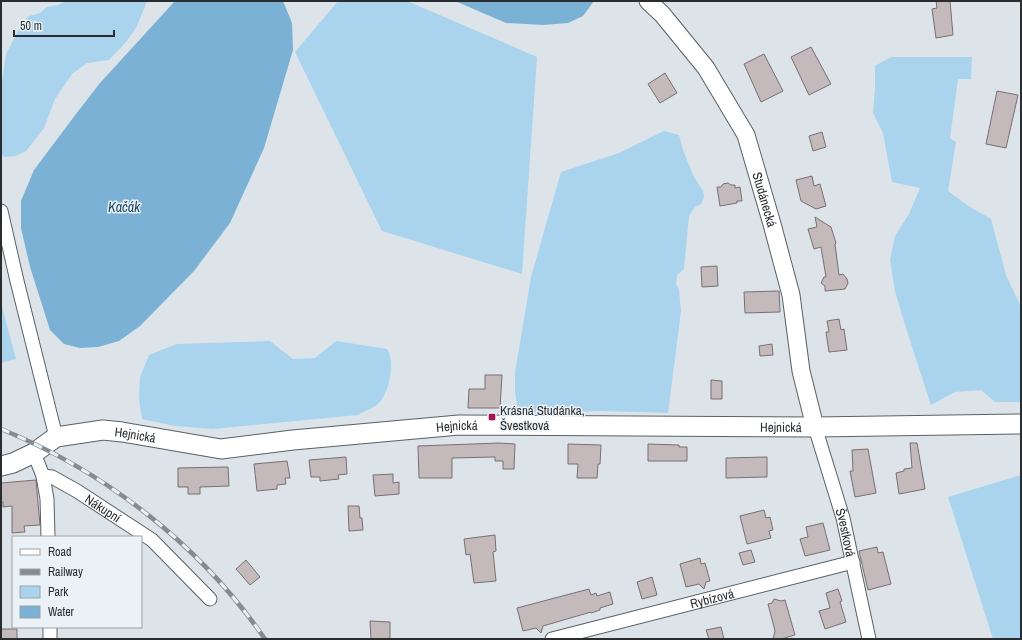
<svg xmlns="http://www.w3.org/2000/svg" width="1022" height="640" viewBox="0 0 1022 640" font-family="'Archivo Narrow',sans-serif">
	<rect width="100%" height="100%" fill="#dce4ea"/>
	<path fill="#aad3ee" d="M66,1H147L137,26L127,41L109,60L87,63L72,74L55,99L44,128L26,151L16,156L4,157L1,153V88L6,54L23,22L29,16L40,13L47,7L58,5Z
		M338,1H407L537,57L522,274L382,231L295,52Z
		M891,57H972L971,79H958L950,138L956,142L948,191L970,207L991,219L1006,275L1021,307V402H995L981,390L955,392L931,405L904,322L895,291L890,260L895,236L909,214L920,188L892,182L883,133L873,113L875,88V66Z
		M664,131L679,135L683,150L693,175L703,191L704,197L701,204L695,207L689,216L684,269L677,275L676,284L679,290L681,311L668,413L602,411L522,413L517,406L515,391V372L520,343L531,277L561,172L619,153Z
		M1,303L16,359L1,363Z
		M270,341L293,359L315,358L336,341L387,349C396,361 389,394 378,404C372,409 364,411 358,415L213,429L175,426L142,419L139,399L140,377L149,355L177,344Z
		M1021,475V639H993L948,497Z"/>
	<path fill="#7bb1d5" d="M175,1H283L292,23L293,50L264,148L230,223L194,271L140,326L119,341L98,347L80,348L64,344L50,330L30,267L21,228V201L34,170L79,110L100,83Z
		M455,1H594L583,16L568,23L543,25L506,23Z"/>
	<path fill="#c4babc" stroke="#786f71" d="M936,1H950L953,35L936,38L932,9L937,8Z
		M811,47L831,84L809,95L791,57Z
		M764,54L783,91L761,102L744,64Z
		M665,73L677,93L660,103L648,84Z
		M997,91L1018,95L1006,148L986,144Z
		M822,132L826,147L813,151L809,136Z
		M812,176L814,186L820,184L826,206L816,209L801,201L796,180Z
		M728,183L731,185H735V188L740,187L742,201H737V203L720,206L717,187H721L723,184Z
		M815,217L831,227L836,243L835,244L839,275L843,274L847,279L848,283L845,289L825,291V286L821,283L824,277H826L821,247L814,249L808,229L817,227Z
		M717,266L718,286L702,287L701,267Z
		M779,291L780,312L745,313L744,292Z
		M839,319L841,330L844,329L847,350L829,352L826,332H829L827,321Z
		M772,344L773,355L760,356L759,346Z
		M485,375H502L500,408H468L469,389H485Z
		M711,380L722,381V399H711Z
		M499,443L515,444L514,469H503V461H495V457L452,458V478H419L418,446Z
		M910,443H917L925,489L899,494L896,473L904,471V469L912,468Z
		M568,444L601,445L600,464H598L597,478H577L578,464H568Z
		M648,444L679,445V447H687V461H648Z
		M868,449L876,493L855,497L850,471H853L852,450Z
		M346,457L347,474L338,475L339,479L320,481V477H311L309,460Z
		M767,457V477L726,478V458Z
		M287,461L290,478H285L286,484L277,485V489L257,491L254,464Z
		M228,467L229,486L200,487V494H188V487H178V468Z
		M393,474V483L399,482V494L375,496L373,475Z
		M36,480L40,525L24,526L25,532L12,533V506L3,507V502L1,503V483Z
		M348,506H359L360,518H362L363,530L349,531Z
		M764,510L766,518L770,517L773,530L769,531L771,538L747,544L740,516Z
		M823,523L830,550L805,556L800,539L808,537L806,527Z
		M495,535L496,551L493,552L496,581L474,583L470,554L466,555L464,539Z
		M877,547L878,553L883,552L891,584L868,590L859,551Z
		M751,550L755,562L743,565L739,553Z
		M700,558L701,564L705,563L710,581L706,582L704,589L699,584L686,587L680,564Z
		M246,560L260,577L250,585L236,569Z
		M652,577L657,595L642,599L637,582Z
		M589,589L591,595L596,593L597,596L610,592L613,604L600,608V610L591,613V612L543,626L541,633L536,628L523,631L517,608Z
		M838,589L842,601L840,602L846,622L825,629L819,611L830,608L826,593Z
		M774,599L781,601L785,600L795,635L781,639H773L775,631L768,604L772,603Z
		M370,621L390,622V639H371Z
		M721,627L724,639H709L706,630Z
		M1,629H17V639H1Z"/>
	<g fill="none" stroke-linecap="round" stroke-linejoin="round">
		<defs>
			<g id="minor">
				<path d="M1,211L17,281L56,437"/>
				<path id="s1" d="M815,427L843,518L869,639"/>
				<path d="M34,453L43,476L47,499L48,537"/>
				<path id="s2" d="M43,476L52,477L77,491L152,540L210,599"/>
				<path d="M50,627V639"/>
				<path id="s3" d="M552,639L853,562"/>
			</g>
			<g id="tertiary">
				<path id="s4" d="M648,1L662,14L706,68L746,135L772,224L791,295L801,371L815,427"/>
			</g>
			<g id="secondary">
				<path id="s5" d="M1,466L13,463L34,453L56,437L103,430L122,432L221,449L293,440L459,425L815,427L1021,424"/>
			</g>
		</defs>
		<use href="#minor" stroke="#596065" stroke-width="15"/>
		<use href="#tertiary" stroke="#596065" stroke-width="19"/>
		<use href="#secondary" stroke="#596065" stroke-width="21"/>
		<use href="#minor" stroke="#fff" stroke-width="13"/>
		<use href="#tertiary" stroke="#fff" stroke-width="17"/>
		<use href="#secondary" stroke="#fff" stroke-width="19"/>
		<defs>
			<path id="rail" d="M1,429C106,472 200,545 265,639"/>
		</defs>
		<use href="#rail" stroke="#858b8f" stroke-width="4.5"/>
		<use href="#rail" stroke="#eaf2f7" stroke-width="3" stroke-dasharray="9" stroke-linecap="butt"/>
	</g>
	<rect fill="#a7144e" stroke="#eaf2f7" stroke-width="1.5" x="488" y="413" width="8" height="8" rx="2"/>
	<g text-anchor="middle" stroke-width="3" stroke-linejoin="round" paint-order="stroke">
		<g font-size="13" fill="#2a2d2f" stroke="#eaf2f7">
			<text dy="5" stroke="none"><textPath href="#s4" startOffset="234">Studánecká</textPath></text>
			<text dy="5" stroke="none"><textPath href="#s5" startOffset="467">Hejnická</textPath></text>
			<text dy="5" stroke="none"><textPath href="#s5" startOffset="791">Hejnická</textPath></text>
			<text dy="5" stroke="none"><textPath href="#s5" startOffset="143">Hejnická</textPath></text>
			<text dy="5" stroke="none"><textPath href="#s2" startOffset="69">Nákupní</textPath></text>
			<text dy="5" stroke="none"><textPath href="#s1" startOffset="110">Švestková</textPath></text>
			<text dy="5" stroke="none"><textPath href="#s3" startOffset="165">Rybízová</textPath></text>
		</g>
		<g font-size="13" fill="#2a2d2f" stroke="#eaf2f7" text-anchor="start">
			<text x="500" y="415">Krásná Studánka,<tspan x="500" dy="15">Švestková</tspan></text>
		</g>
		<g font-size="14" font-style="italic" fill="#1a455e" stroke="#eaf2f7">
			<text x="124" y="212">Kačák</text>
		</g>
	</g>
	<rect width="1022" height="640" fill="none" stroke="#2a2d2f" stroke-width="4"/>
	<rect x="12" y="536" width="130" height="92" fill="#eaf2f7" stroke="#9da3a7"/>
	<rect x="20" y="549" width="20" height="6" fill="#ffffff" stroke="#9da3a7"/>
	<text x="48" y="556" font-size="12" fill="#2a2d2f">Road</text>
	<rect x="20" y="569" width="20" height="6" fill="#858b8f" stroke="#9da3a7"/>
	<text x="48" y="576" font-size="12" fill="#2a2d2f">Railway</text>
	<rect x="20" y="586" width="20" height="12" fill="#aad3ee" stroke="#9da3a7"/>
	<text x="48" y="596" font-size="12" fill="#2a2d2f">Park</text>
	<rect x="20" y="606" width="20" height="12" fill="#7bb1d5" stroke="#9da3a7"/>
	<text x="48" y="616" font-size="12" fill="#2a2d2f">Water</text>
	<path d="M14 30v6h100v-6" fill="none" stroke="#2a2d2f" stroke-width="2"/>
	<text x="20" y="30" font-size="12" fill="#2a2d2f" stroke="#eaf2f7" stroke-width="3" paint-order="stroke">50 m</text>
</svg>
